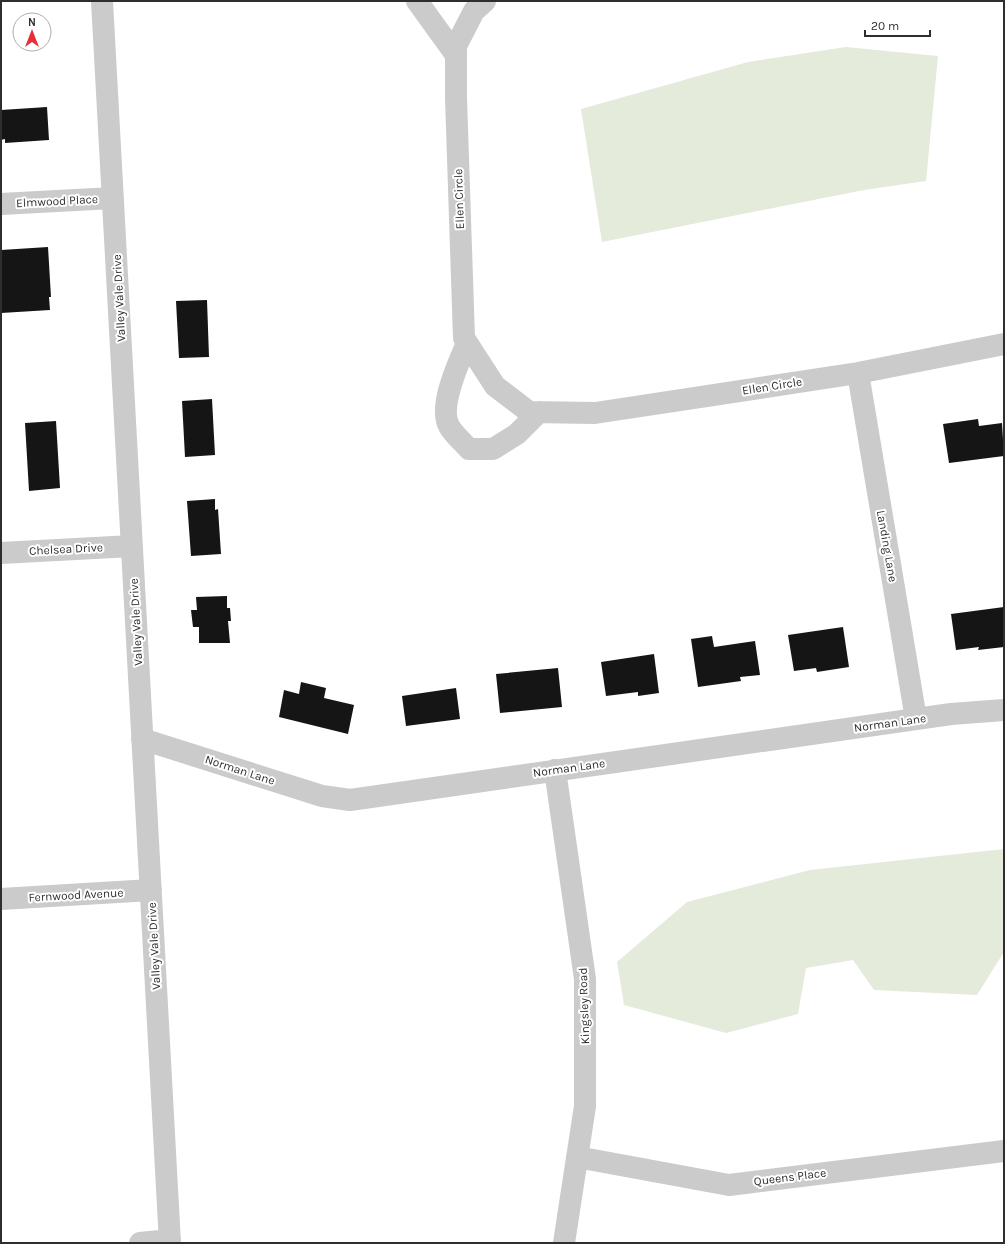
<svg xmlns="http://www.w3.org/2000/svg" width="1005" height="1244" viewBox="0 0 1005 1244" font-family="Karla,sans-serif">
	<rect width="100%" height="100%" fill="#fff"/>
	<path fill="#e4ebdb" d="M846,47L938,56L926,181L864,190L602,242L581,109L748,62Z
		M1004,849V952L977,995L874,990L853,960L806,968L798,1014L726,1033L624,1005L617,962L687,902L810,870Z"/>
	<path fill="#151515" d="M47,107L49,140L5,143V139L1,140V110Z
		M48,247L51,297H49L50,310L1,313V250Z
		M207,300L209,357L179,358L176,301Z
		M212,399L215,455L185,457L182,401Z
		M978,419L979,426L1002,423L1004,456L949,463L943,424Z
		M56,421L60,488L29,491L25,423Z
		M215,499V510L218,509L221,554L191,556L187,501Z
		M227,596V608H230L231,621H228L230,643H199V627H193L191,610H197L196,597Z
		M1004,607V647L978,650L979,647L956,650L951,614Z
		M843,627L849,667L817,672L816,668L794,671L788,635Z
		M712,636L714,647L755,641L760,675L740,677L741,681L698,687L691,639Z
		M654,654L659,693L638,696V692L606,696L601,662Z
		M558,668L562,707L500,713L496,674Z
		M301,682L326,688L324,698L354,705L348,734L279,717L284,690L299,694Z
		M456,688L460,719L406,726L402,696Z"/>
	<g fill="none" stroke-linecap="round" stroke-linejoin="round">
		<path stroke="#cbcbcb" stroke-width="22" d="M102,1L170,1243
			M417,1L456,55
			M485,1L474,11L456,46V98L464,338L495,386L529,412L595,413L858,373L1004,344
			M1,204L113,198
			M467,343C459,362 438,406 449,426C453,434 463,442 469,449H493L517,434L539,412
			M858,373L916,719
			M1,553L132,546
			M142,739L322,796L350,800L951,714L1004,710
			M555,770L585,979V1106L564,1243
			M1,899L151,890
			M577,1157L729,1185L1004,1151
			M140,1243L170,1240"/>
	</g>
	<g text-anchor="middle" stroke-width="4" stroke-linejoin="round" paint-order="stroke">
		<g font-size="12" fill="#2e2e2e" stroke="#fff">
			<text transform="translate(459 199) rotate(-92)" y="4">Ellen Circle</text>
			<text transform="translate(57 201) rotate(-3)" y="4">Elmwood Place</text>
			<text transform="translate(119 298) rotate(-93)" y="4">Valley Vale Drive</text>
			<text transform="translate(772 386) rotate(-9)" y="4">Ellen Circle</text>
			<text transform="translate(887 546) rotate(80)" y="4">Landing Lane</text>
			<text transform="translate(66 549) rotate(-3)" y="4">Chelsea Drive</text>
			<text transform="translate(136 622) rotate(-93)" y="4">Valley Vale Drive</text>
			<text transform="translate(890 723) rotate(-8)" y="4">Norman Lane</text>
			<text transform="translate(569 768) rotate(-8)" y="4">Norman Lane</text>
			<text transform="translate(240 770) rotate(18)" y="4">Norman Lane</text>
			<text transform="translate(76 895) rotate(-3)" y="4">Fernwood Avenue</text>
			<text transform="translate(154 946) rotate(-93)" y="4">Valley Vale Drive</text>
			<text transform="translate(584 1006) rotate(-92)" y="4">Kingsley Road</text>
			<text transform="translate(790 1177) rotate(-7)" y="4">Queens Place</text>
		</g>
	</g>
	<rect width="1005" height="1244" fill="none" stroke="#2e2e2e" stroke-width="4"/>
	<g transform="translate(32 32)"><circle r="19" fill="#ffffff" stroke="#ababab"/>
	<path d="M0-3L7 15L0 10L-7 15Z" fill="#e62f3b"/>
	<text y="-6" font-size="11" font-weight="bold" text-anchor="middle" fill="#2e2e2e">N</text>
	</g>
	<path d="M865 30v6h65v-6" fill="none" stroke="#2e2e2e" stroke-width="2"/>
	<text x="871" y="30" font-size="12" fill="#2e2e2e" stroke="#ffffff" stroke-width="3" paint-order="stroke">20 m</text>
</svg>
